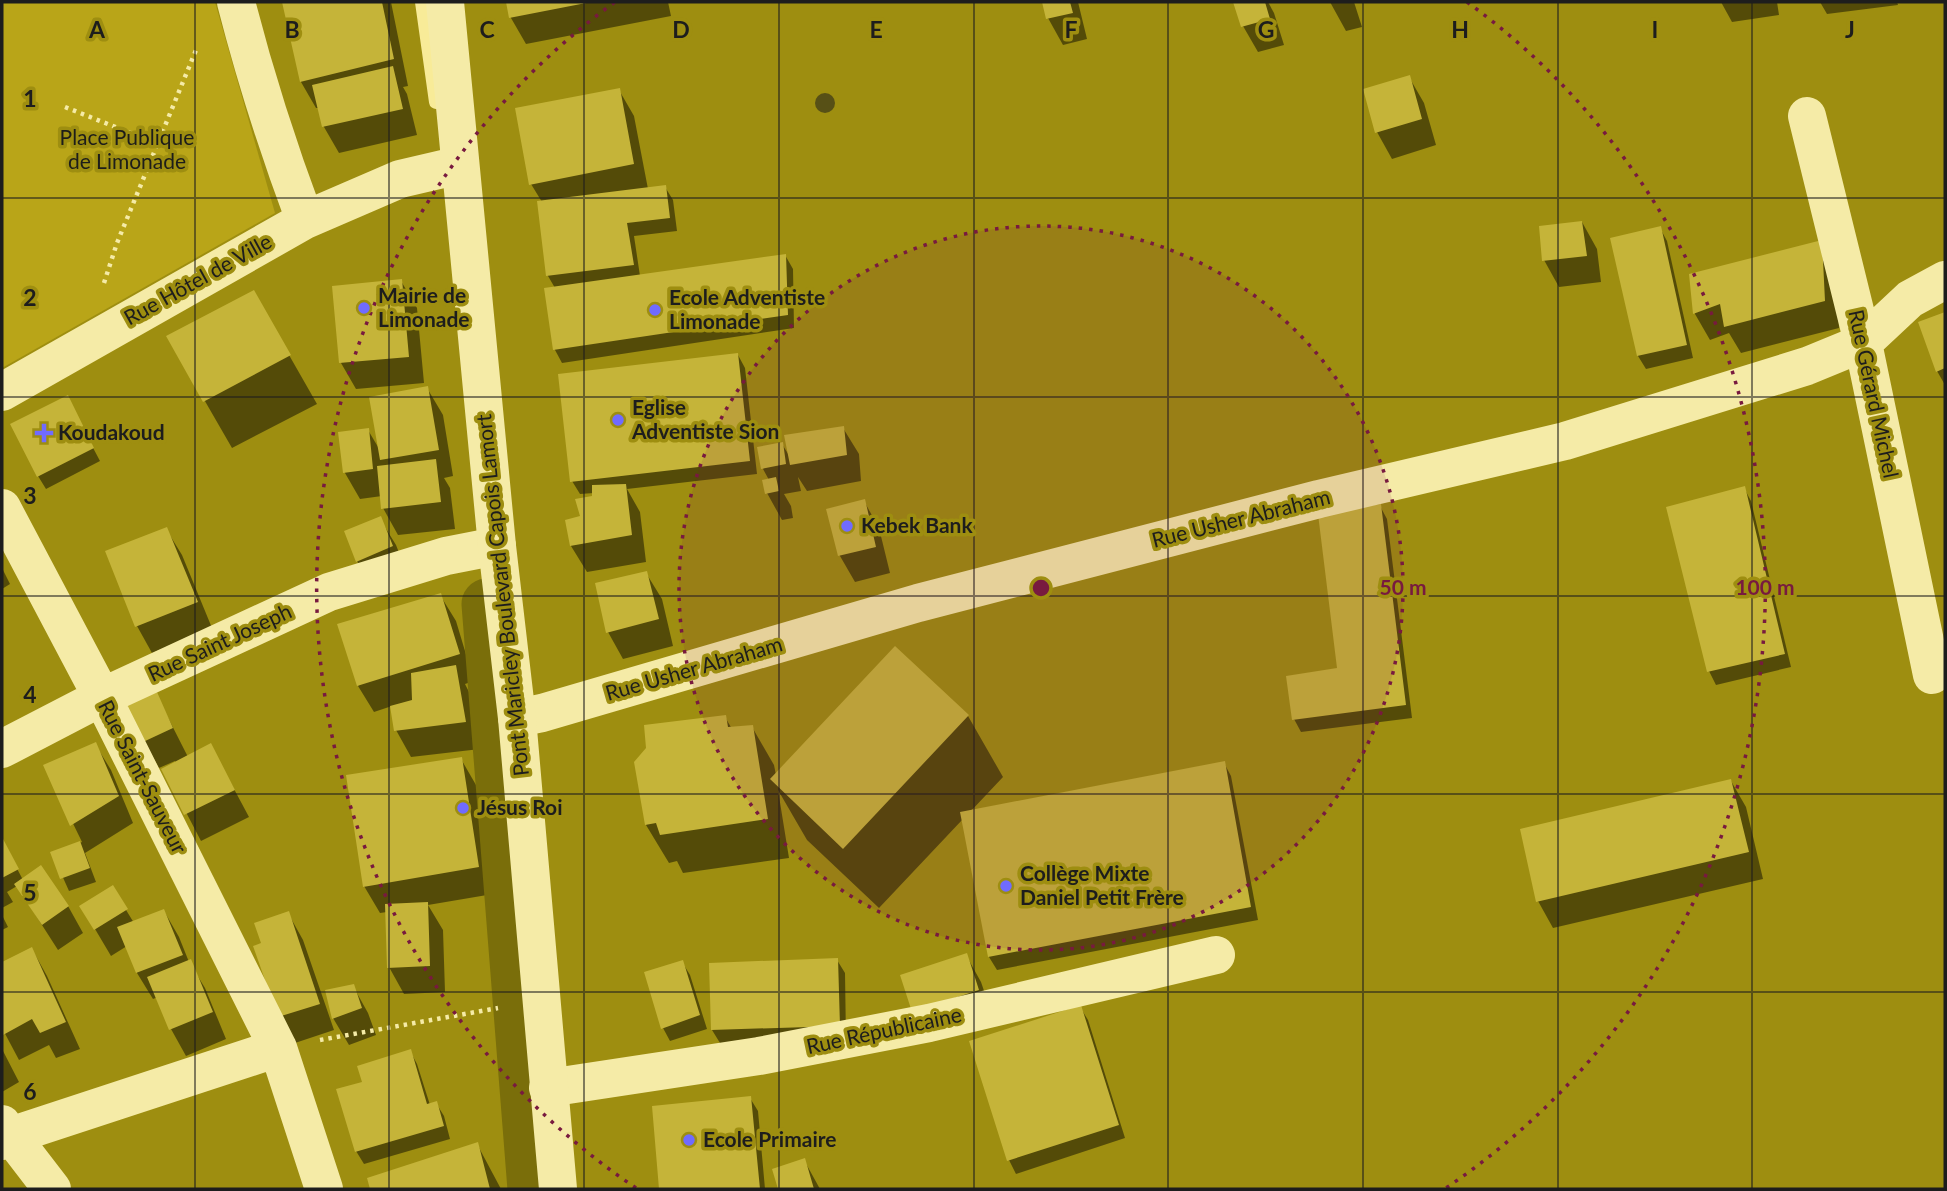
<svg xmlns="http://www.w3.org/2000/svg" width="1947" height="1191" viewBox="0 0 1947 1191" font-family="Lato,sans-serif">
	<rect width="100%" height="100%" fill="#9e8e10"/>
	<path fill="#b9a518" d="M2,2H215L275,213L2,368Z"/>
	<path fill="#0007" d="M284,2H391L408,86L403,87L407,94L417,135L339,153L324,127L319,108H316L301,82Z
		M508,2H668L671,16L526,44L511,18Z
		M1044,2H1078L1087,39L1063,45L1048,18Z
		M1235,2H1268L1274,13L1284,45L1258,52L1243,26Z
		M1330,2H1354L1362,27L1346,31Z
		M1721,2H1777L1779,15L1732,22Z
		M1820,2H1897L1898,5L1827,14Z
		M1409,77L1424,103L1436,145L1392,159L1377,132Z
		M619,90L634,116L648,189L665,187L673,200L677,231L634,236L640,276L785,255L793,269L794,328L562,363L555,350V288L548,276L539,203L542,202L531,184Z
		M1582,222L1597,249L1601,282L1559,287L1544,260Z
		M1660,228L1667,241L1693,358L1646,369L1638,356Z
		M1821,242L1836,268L1839,328L1741,353L1729,333L1710,340L1695,314L1691,275Z
		M401,281L417,308L424,383L356,389L341,363Z
		M253,292L317,404L232,448L168,337Z
		M1945,314V385L1937,371L1920,323Z
		M738,355L745,368L757,474L627,489L640,512L646,562L587,572L571,546L567,521L583,517L594,498V493L580,494L572,481Z
		M427,388L443,415L453,476L444,478L450,488L455,529L398,535L383,508L382,496L360,499L345,473L340,434L368,430L381,452Z
		M72,408L100,461L46,489L38,476Z
		M843,428L859,454L861,481L807,491L798,477L801,491L784,494L791,506L793,518L782,520L767,493L769,480L763,469L782,444L790,457Z
		M1744,488L1751,501L1791,667L1716,685L1709,671Z
		M864,501L879,528L890,573L855,582L840,556L828,510Z
		M1380,506L1387,519L1412,718L1301,732L1294,719L1339,670Z
		M380,519L396,545L407,573L372,587L357,561Z
		M166,529L182,555L212,628L152,653L137,626Z
		M2,568L10,584L2,589Z
		M646,573L662,599L673,646L623,659L608,632Z
		M440,595L456,621L474,681L465,684L470,694L480,749L411,757L396,730L392,706L374,712L358,686Z
		M156,694L188,757L211,746L249,817L201,841L164,770L176,764L175,761L159,768L144,741Z
		M968,716L1003,777L970,812L1224,763L1231,776L1258,920L997,970L989,957L963,819L879,908L807,840L778,790L789,858L683,873L677,861L669,863L646,825L725,717L732,729L752,727L774,765L776,775Z
		M95,744L111,770L133,823L85,853L96,882L69,891L52,853L82,842L45,766Z
		M461,759L476,785L493,894L428,905L443,930L445,992L404,994L389,967L387,912L380,913L364,886Z
		M1731,781L1746,807L1763,879L1553,928L1538,901Z
		M2,840L23,880L68,906L83,933L58,950L17,886L7,892L13,902L2,908Z
		M112,887L134,923L164,911L179,937L189,962L205,988L226,1039L186,1056L171,1029L158,997L153,999L137,973L127,946L111,956L82,907Z
		M288,913L303,940L334,1030L295,1043L280,1016L263,944Z
		M2,915L8,927L2,930Z
		M32,949L47,976L80,1049L56,1058L49,1045L19,1060L2,1028V964Z
		M966,955L981,982L993,1017L902,977Z
		M837,960L845,973L846,1039L720,1043L712,1030Z
		M682,962L690,975L707,1029L670,1041L663,1028Z
		M353,986L368,1013L376,1035L349,1045L333,1018Z
		M1080,1007L1088,1020L1125,1138L1016,1174L1009,1160L971,1042Z
		M2,1049L19,1082L2,1092Z
		M410,1051L417,1064L430,1105L436,1103L444,1116L450,1139L364,1164L356,1151L364,1083Z
		M750,1098L758,1111L765,1189H661L653,1107Z
		M477,1144L501,1189H372L369,1179Z
		M804,1160L820,1189H780L774,1170Z"/>
	<g fill="none" stroke-linecap="round" stroke-linejoin="round">
		<path stroke="#f8eb98" stroke-width="14" d="M422,2L436,102"/>
		<path stroke="#7a6e0a" stroke-width="51" d="M487,604L533,1189"/>
	</g>
	<path fill="#c5b439" d="M282,2H382L394,59L300,82Z
		M506,2H586V3L509,18Z
		M1042,2H1070L1073,13L1046,19Z
		M1233,2H1265L1270,19L1241,27Z
		M393,66L403,109L322,127L312,85Z
		M1410,75L1422,119L1375,133L1363,89Z
		M620,88L634,164L529,185L515,108Z
		M666,185L670,218L627,223L634,265L546,276L537,201Z
		M1582,221L1587,256L1542,261L1539,226Z
		M1661,226L1687,345L1637,356L1610,238Z
		M1822,240L1825,301L1724,327L1720,304L1693,314L1689,274Z
		M786,254L788,315L553,350L544,288Z
		M402,279L409,357L339,363L332,286Z
		M254,290L291,355L203,402L166,336Z
		M1945,312V368L1936,372L1918,322Z
		M738,353L750,461L570,482L558,374Z
		M428,386L439,450L380,460L369,397Z
		M68,395L94,448L37,477L10,424Z
		M844,426L847,455L790,465L784,435Z
		M369,428L373,469L343,473L338,432Z
		M783,442L786,464L761,469L757,447Z
		M436,459L441,502L381,509L377,466Z
		M776,477L779,491L765,494L762,480Z
		M626,484L632,535L570,546L565,520L580,516L575,499L592,496V485Z
		M1745,486L1785,654L1707,672L1666,507Z
		M865,499L876,547L838,556L826,509Z
		M1381,504L1406,705L1292,720L1286,676L1337,668L1318,514Z
		M381,516L393,546L356,562L344,531Z
		M167,527L198,602L135,627L105,551Z
		M647,571L659,619L606,633L595,583Z
		M441,593L460,654L357,686L337,624Z
		M895,646L969,715L843,849L770,779Z
		M456,665L466,722L394,731L390,706L412,700L411,673Z
		M157,692L173,728L143,742L126,705Z
		M726,715L728,727L753,725L768,819L660,835L656,823L645,825L634,762L646,748L644,725Z
		M96,742L119,796L70,826L43,765Z
		M211,743L235,790L184,815L161,769Z
		M462,757L479,867L363,887L346,775Z
		M1225,761L1251,907L988,957L960,812Z
		M1731,779L1749,852L1536,902L1520,829Z
		M2,837L19,869L2,878Z
		M80,841L90,868L60,879L50,852Z
		M41,865L69,906L42,925L14,884Z
		M113,885L128,909L94,930L79,906Z
		M428,902L430,966L387,968L385,904Z
		M164,909L183,955L136,973L117,927Z
		M289,911L320,1004L278,1017L253,946L261,943L254,923Z
		M32,947L66,1022L40,1033L32,1019L3,1035L2,962Z
		M967,953L979,990L912,1012L900,975Z
		M838,958L840,1026L711,1030L709,963Z
		M191,959L213,1012L169,1030L147,977Z
		M683,960L700,1015L661,1029L644,972Z
		M354,984L362,1008L332,1019L325,990Z
		M1081,1005L1119,1125L1007,1161L969,1041Z
		M411,1049L427,1104L437,1101L444,1126L355,1152L336,1089L362,1082L357,1066Z
		M751,1096L760,1189H659L652,1106Z
		M478,1142L490,1189H370L367,1178Z
		M805,1158L814,1189H778L772,1169Z"/>
	<g fill="none" stroke-linecap="round" stroke-linejoin="round">
		<path stroke="#f5eba7" stroke-width="4.5" stroke-dasharray="3.5 5" stroke-linecap="butt" d="M65,107L158,144
			M104,283L117,243L196,50
			M320,1040L498,1008"/>
		<path stroke="#f5eba7" stroke-width="38" d="M236,2C255,76 278,148 305,220
			M1807,116L1863,343L1932,675
			M2,392L305,220L400,179L460,165
			M2,508L102,697L278,1048L324,1189
			M517,718L542,713L918,603L1319,499L1565,441L1807,366L1863,343L1910,299L1945,280
			M2,749L102,697L329,592L446,556L497,546
			M548,1088L759,1056L929,1023L1216,955
			M2,1124L52,1189
			M2,1141L10,1136L278,1048"/>
		<path stroke="#f5eba7" stroke-width="38" d="M445,2L497,546L517,718L558,1189"/>
	</g>
	<circle fill="#575016" cx="825" cy="103" r="10"/>
	<path fill="none" stroke="#1d1d1d" stroke-width="2" stroke-opacity="0.55" d="M195,2V1189M389,2V1189M584,2V1189M779,2V1189M974,2V1189M1168,2V1189M1363,2V1189M1558,2V1189M1752,2V1189M2,198H1945M2,397H1945M2,596H1945M2,794H1945M2,992H1945"/>
	<circle cx="1041" cy="588" r="362" fill="#781a3f" fill-opacity=".12"/>
	<g fill="none" stroke="#781a3f" stroke-width="3.5" stroke-dasharray="3.5 7">
		<circle cx="1041" cy="588" r="362"/>
		<path d="M636 1188A724 724 0 0 1 615 2M1467 2A724 724 0 0 1 1446 1188"/>
	</g>
	<g fill="#706bff" stroke="#9e8e10" stroke-width="2.5">
		<circle cx="364" cy="308" r="7"/>
		<circle cx="655" cy="310" r="7"/>
		<circle cx="618" cy="420" r="7"/>
		<path d="M40.5 422.5h7v7h7v7h-7v7h-7v-7h-7v-7h7z"/>
		<circle cx="847" cy="526" r="7"/>
		<circle cx="463" cy="808" r="7"/>
		<circle cx="1006" cy="886" r="7"/>
		<circle cx="689" cy="1140" r="7"/>
	</g>
	<g text-anchor="middle" stroke-width="7" stroke-linejoin="round" paint-order="stroke">
		<g font-size="21" fill="#1d1d1a" stroke="#9e8e10">
			<text x="127" y="145">Place Publique<tspan x="127" dy="24">de Limonade</tspan></text>
		</g>
		<g font-size="21" fill="#1d1d1d" stroke="#9e8e10">
			<text transform="translate(198 280) rotate(-29)" y="7">Rue Hôtel de Ville</text>
			<text transform="translate(1873 394) rotate(78)" y="7">Rue Gérard Michel</text>
			<text transform="translate(1241 519) rotate(-14)" y="7">Rue Usher Abraham</text>
			<text transform="translate(503 595) rotate(-96)" y="7">Pont Maricley Boulevard Capois Lamort</text>
			<text transform="translate(220 643) rotate(-25)" y="7">Rue Saint Joseph</text>
			<text transform="translate(694 669) rotate(-16)" y="7">Rue Usher Abraham</text>
			<text transform="translate(142 777) rotate(63)" y="7">Rue Saint-Sauveur</text>
			<text transform="translate(884 1031) rotate(-12)" y="7">Rue Républicaine</text>
		</g>
		<g font-size="21" font-weight="bold" fill="#1d1d1d" stroke="#9e8e10" text-anchor="start">
			<text x="378" y="303">Mairie de<tspan x="378" dy="24">Limonade</tspan></text>
			<text x="669" y="305">Ecole Adventiste<tspan x="669" dy="24">Limonade</tspan></text>
			<text x="632" y="415">Eglise<tspan x="632" dy="24">Adventiste Sion</tspan></text>
			<text x="58" y="440">Koudakoud</text>
			<text x="861" y="533">Kebek Bank</text>
			<text x="477" y="815">Jésus Roi</text>
			<text x="1020" y="881">Collège Mixte<tspan x="1020" dy="24">Daniel Petit Frère</tspan></text>
			<text x="703" y="1147">Ecole Primaire</text>
		</g>
	</g>
	<g font-size="23" text-anchor="middle" font-weight="bold" fill="#1d1d1d" stroke="#9e8e10" stroke-width="7" stroke-linejoin="round" paint-order="stroke">
		<text x="97" y="38">A</text>
		<text x="292" y="38">B</text>
		<text x="487" y="38">C</text>
		<text x="681" y="38">D</text>
		<text x="876" y="38">E</text>
		<text x="1071" y="38">F</text>
		<text x="1266" y="38">G</text>
		<text x="1460" y="38">H</text>
		<text x="1655" y="38">I</text>
		<text x="1850" y="38">J</text>
		<text x="30" y="107">1</text>
		<text x="30" y="306">2</text>
		<text x="30" y="504">3</text>
		<text x="30" y="703">4</text>
		<text x="30" y="901">5</text>
		<text x="30" y="1100">6</text>
	</g>
	<circle cx="1041" cy="588" r="10" fill="#781a3f" stroke="#9e8e10" stroke-width="3.5"/>
	<g font-size="21" text-anchor="middle" font-weight="bold" fill="#781a3f" stroke="#9e8e10" stroke-width="7" stroke-linejoin="round" paint-order="stroke">
		<text x="1403" y="595">50 m</text>
		<text x="1765" y="595">100 m</text>
	</g>
	<rect width="1947" height="1191" fill="none" stroke="#1d1d1d" stroke-width="7"/>
</svg>
